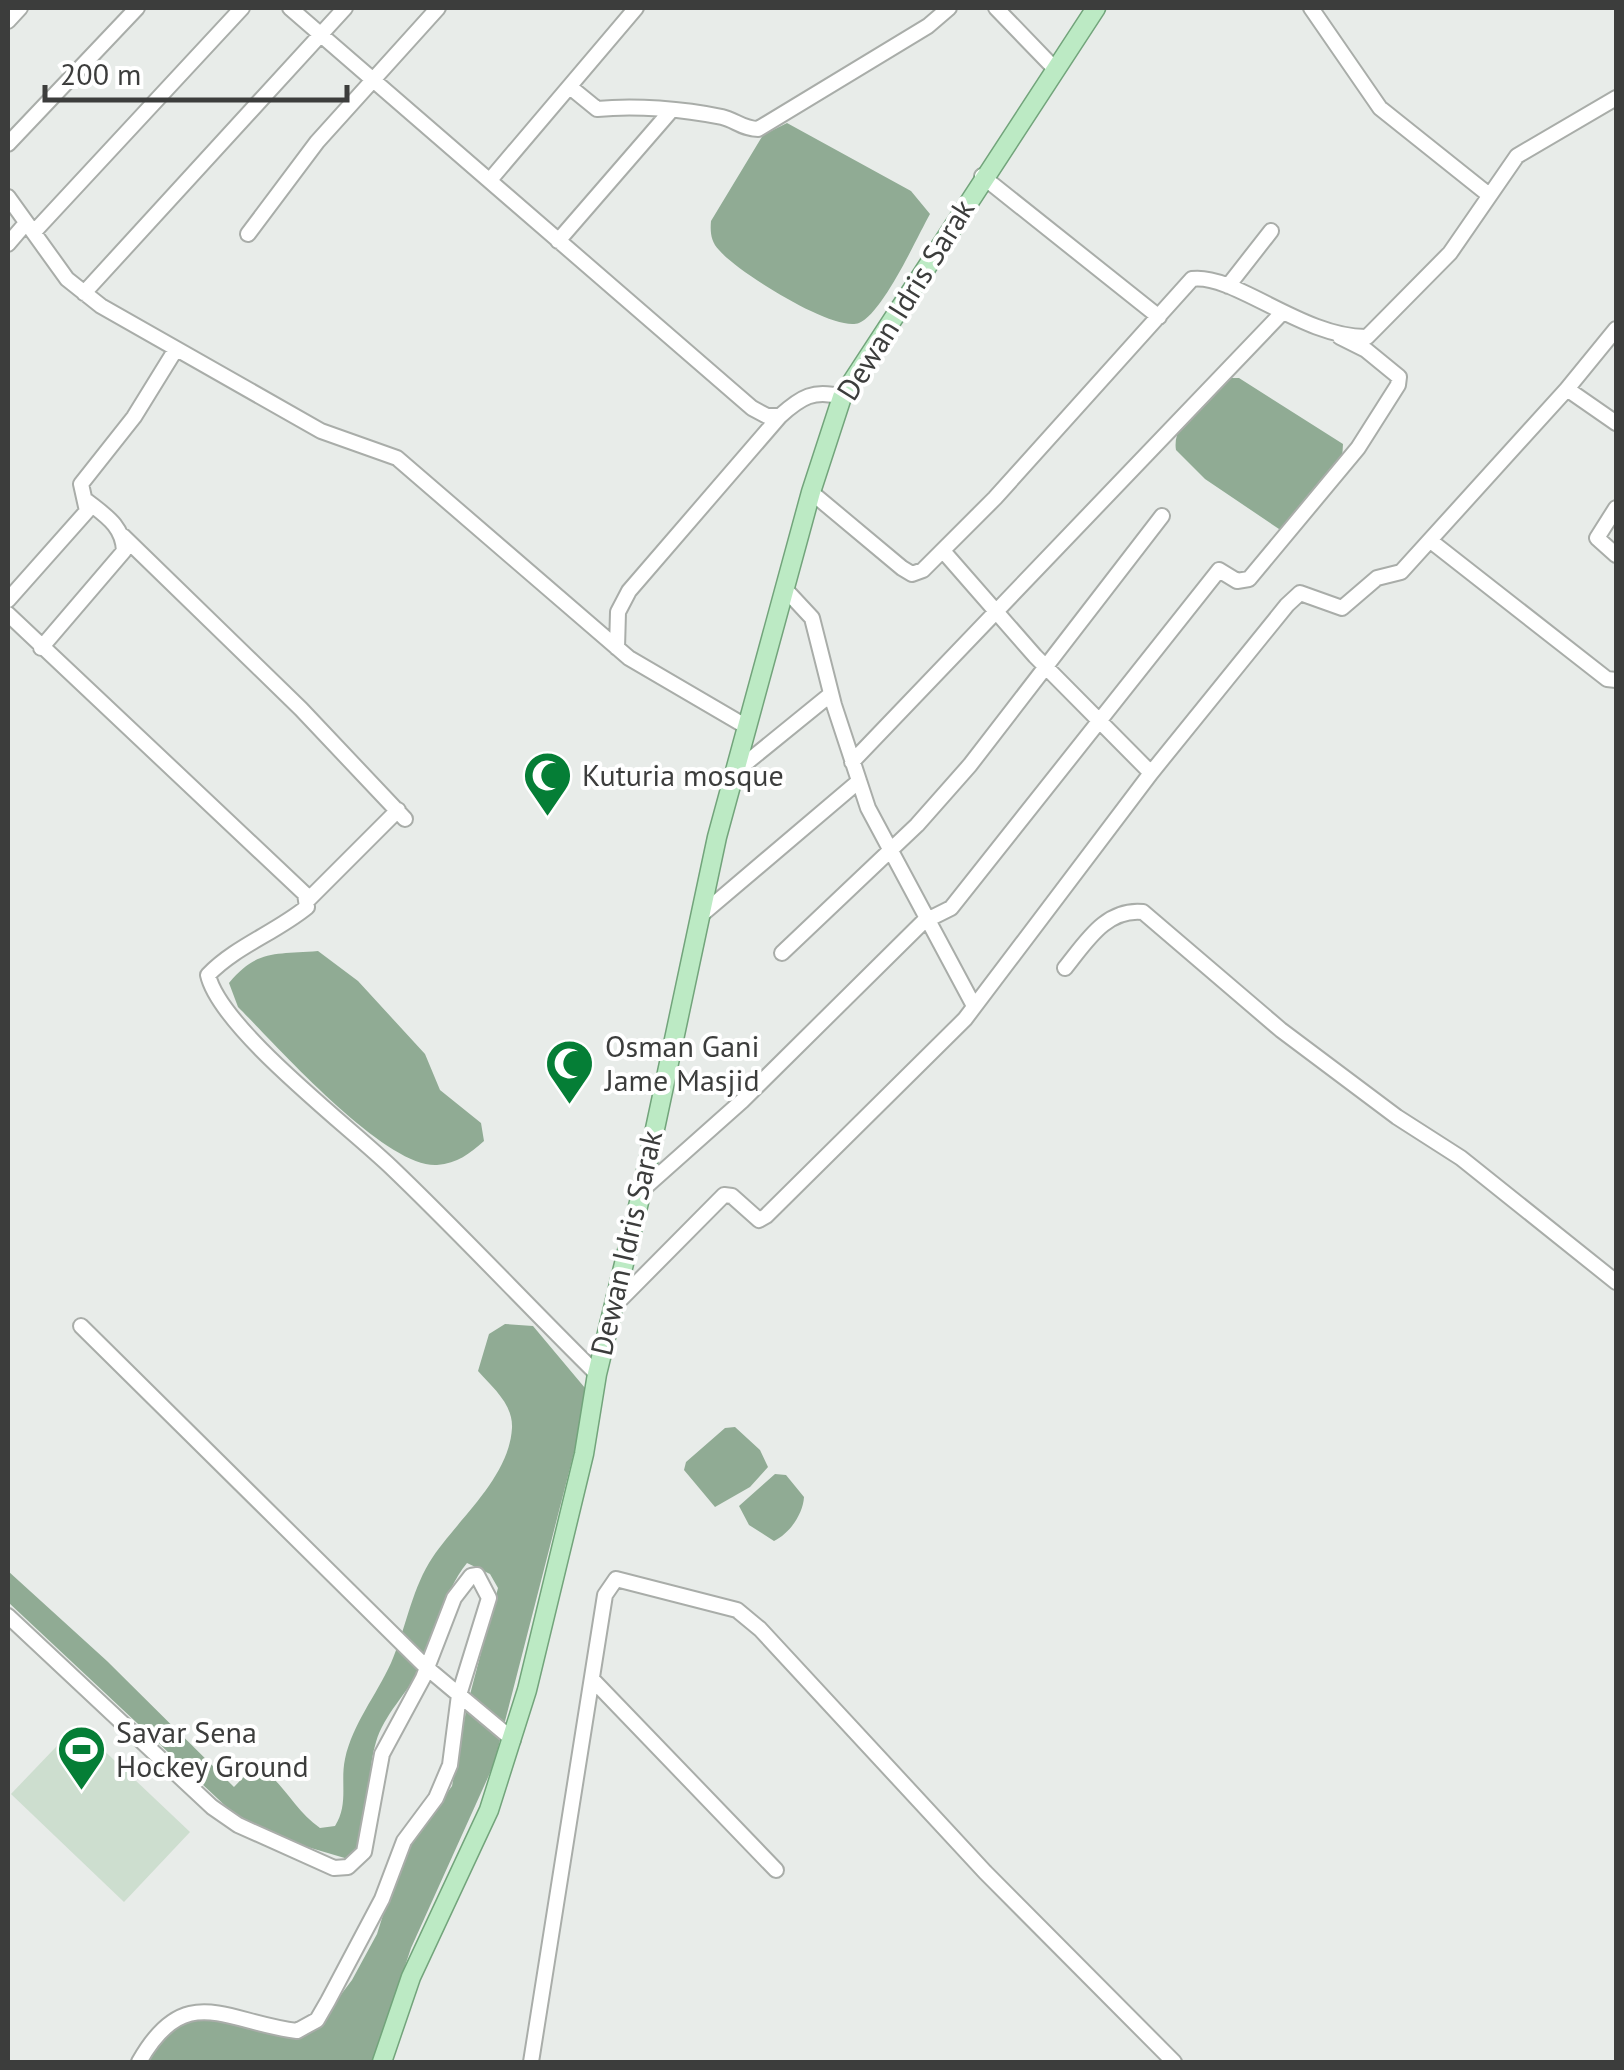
<svg xmlns="http://www.w3.org/2000/svg" width="1624" height="2070" viewBox="0 0 1624 2070" font-family="'PT Sans',sans-serif">
	<rect width="100%" height="100%" fill="#e8ece9"/>
	<path fill="#cddecf" d="M77,1725L190,1832L124,1902L11,1794Z"/>
	<path fill="#90ab94" d="M787,123L911,191L930,214C916,239 883,313 859,323C834,333 736,271 719,250C711,242 710,232 711,221L763,135Z
		M1229,378H1239L1343,444L1342,460L1282,531L1205,479L1176,450C1171,422 1209,394 1229,378Z
		M318,951L358,981L425,1054L440,1090L481,1123L484,1141C469,1154 458,1163 437,1165C385,1168 276,1045 238,1007L229,983C258,948 277,955 318,951Z
		M505,1324L533,1326L585,1388L579,1433L494,1764L411,1948L373,2062H146C188,1991 223,2018 289,2037L303,2036L324,2017L352,1980L377,1934L401,1858L452,1786L467,1706L498,1588L490,1574L467,1563C441,1595 439,1634 420,1669C407,1693 384,1715 376,1742C364,1780 376,1829 348,1859L294,1843L233,1813L8,1602V1571L107,1661L234,1787L256,1764C283,1781 294,1810 320,1828L335,1826C349,1804 340,1782 345,1759C353,1723 376,1696 391,1663C405,1631 411,1593 429,1563C454,1522 509,1480 512,1428C513,1404 493,1388 478,1371L489,1334Z
		M735,1427L760,1450L768,1467L750,1487L715,1507L684,1470L686,1462L725,1428Z
		M775,1474L786,1475L804,1497C803,1514 790,1533 774,1541L749,1525L739,1506Z"/>
	<g fill="none" stroke-linecap="round" stroke-linejoin="round">
		<defs>
			<path id="minor" d="M290,8L752,408L767,416H780
				M996,8L1054,68
				M1311,8L1380,108L1489,195
				M8,21L20,8
				M570,87L597,109C635,105 683,109 722,117C735,120 743,129 758,129L928,26L949,8
				M8,144L137,8
				M982,176L1159,317
				M490,180L636,8
				M8,197L67,279L101,306L321,431L397,458L629,658L747,727
				M34,232L242,8
				M248,234L317,142L438,8
				M558,241L669,113
				M8,244L26,223
				M1228,286L1271,231
				M84,293L345,8
				M1567,389L1616,329
				M811,492L902,568L912,574L923,570L995,498L1192,279C1234,273 1303,338 1367,337L1450,253L1517,156L1616,98
				M1616,508L1597,538L1616,555
				M123,536L301,709L405,819
				M1432,542L1607,679L1616,680
				M944,552L1035,656L1151,773L1287,605L1300,593L1342,608L1377,578L1401,572L1567,389L1616,423
				M785,589L812,618L834,705L868,808L974,1006
				M8,600L87,511L81,484L134,417L176,349
				M8,614L305,894L307,907C275,933 236,946 208,975C220,1028 347,1125 391,1167C462,1235 528,1306 597,1374
				M41,648L124,551C123,526 106,516 87,501
				M617,648L618,612L629,591L780,416C801,397 814,389 842,397
				M852,762L1281,314
				M735,772L831,694
				M308,900L398,810
				M700,916L859,781
				M782,953L917,825L970,765L1162,516
				M1065,968C1086,942 1106,908 1143,912L1281,1030L1397,1117L1461,1158L1616,1282
				M642,1190L742,1101L923,922L951,908L1219,570L1237,581L1249,579L1358,448L1398,385L1399,377L1366,350L1340,337
				M614,1306L724,1195L732,1196L759,1220L766,1216L965,1019L1151,773
				M81,1326L427,1668L513,1740
				M8,1616L212,1807L238,1825L334,1868L348,1867L364,1852L382,1754L423,1678L454,1598L471,1576L477,1575L489,1598L459,1695L450,1765L436,1798L404,1841L382,1899L328,2001L317,2020L297,2031C225,2022 185,1980 139,2062
				M592,1679L776,1870
				M531,2062L605,1595L616,1579L737,1610L760,1629L985,1872L1174,2062"/>
			<path id="major" d="M382,2062L411,1977L489,1810L527,1690L584,1454L597,1374L642,1190L717,837L811,492L842,397L1096,8"/>
		</defs>
		<use href="#minor" stroke="#a9ada9" stroke-width="18"/>
		<use href="#major" stroke="#72a47b" stroke-width="21"/>
		<use href="#minor" stroke="#fff" stroke-width="14"/>
		<use href="#major" stroke="#bceac4" stroke-width="18"/>
	</g>
	<defs>
		<symbol id="mosque-pin" viewBox="-11 -11 22 30"><path d="M0 17L-7.5 6A9.5 9.5 0 1 1 7.5 6Z" fill="#057e36" stroke="#fff"/><path d="M3.5-4.9A6 6 0 1 0 3.5 4.9A5 5 0 1 1 3.5-4.9Z" fill="#fff"/></symbol>
		<symbol id="stadium-pin" viewBox="-11 -11 22 30"><path d="M0 17L-7.5 6A9.5 9.5 0 1 1 7.5 6Z" fill="#057e36" stroke="#fff"/><path d="M0-5a6.5 5 0 1 0 0 10a6.5 5 0 1 0 0-10ZM-3.5-1.8h7v3.6h-7Z" fill="#fff"/></symbol>
	</defs>
	<g fill-rule="evenodd">
		<use href="#mosque-pin" x="520" y="748" width="55" height="75"/>
		<use href="#mosque-pin" x="542" y="1036" width="55" height="75"/>
		<use href="#stadium-pin" x="54" y="1722" width="55" height="75"/>
	</g>
	<g text-anchor="middle" stroke-width="8" stroke-linejoin="round" paint-order="stroke">
		<g font-size="30" fill="#3c3d3c" stroke="#fff">
			<text transform="translate(906 300) rotate(-58)" y="10">Dewan Idris Sarak</text>
			<text transform="translate(627 1243) rotate(-77)" y="10">Dewan Idris Sarak</text>
		</g>
		<g font-size="30" fill="#3c3d3c" stroke="#fff" text-anchor="start">
			<text x="582" y="786">Kuturia mosque</text>
			<text x="605" y="1057">Osman Gani<tspan x="605" dy="34">Jame Masjid</tspan></text>
			<text x="116" y="1743">Savar Sena<tspan x="116" dy="34">Hockey Ground</tspan></text>
		</g>
	</g>
	<rect width="1624" height="2070" fill="none" stroke="#3c3d3c" stroke-width="20"/>
	<path d="M45 85v15h302v-15" fill="none" stroke="#3c3d3c" stroke-width="5"/>
	<text x="60" y="85" font-size="30" fill="#3c3d3c" stroke="#ffffff" stroke-width="8" paint-order="stroke">200 m</text>
</svg>
